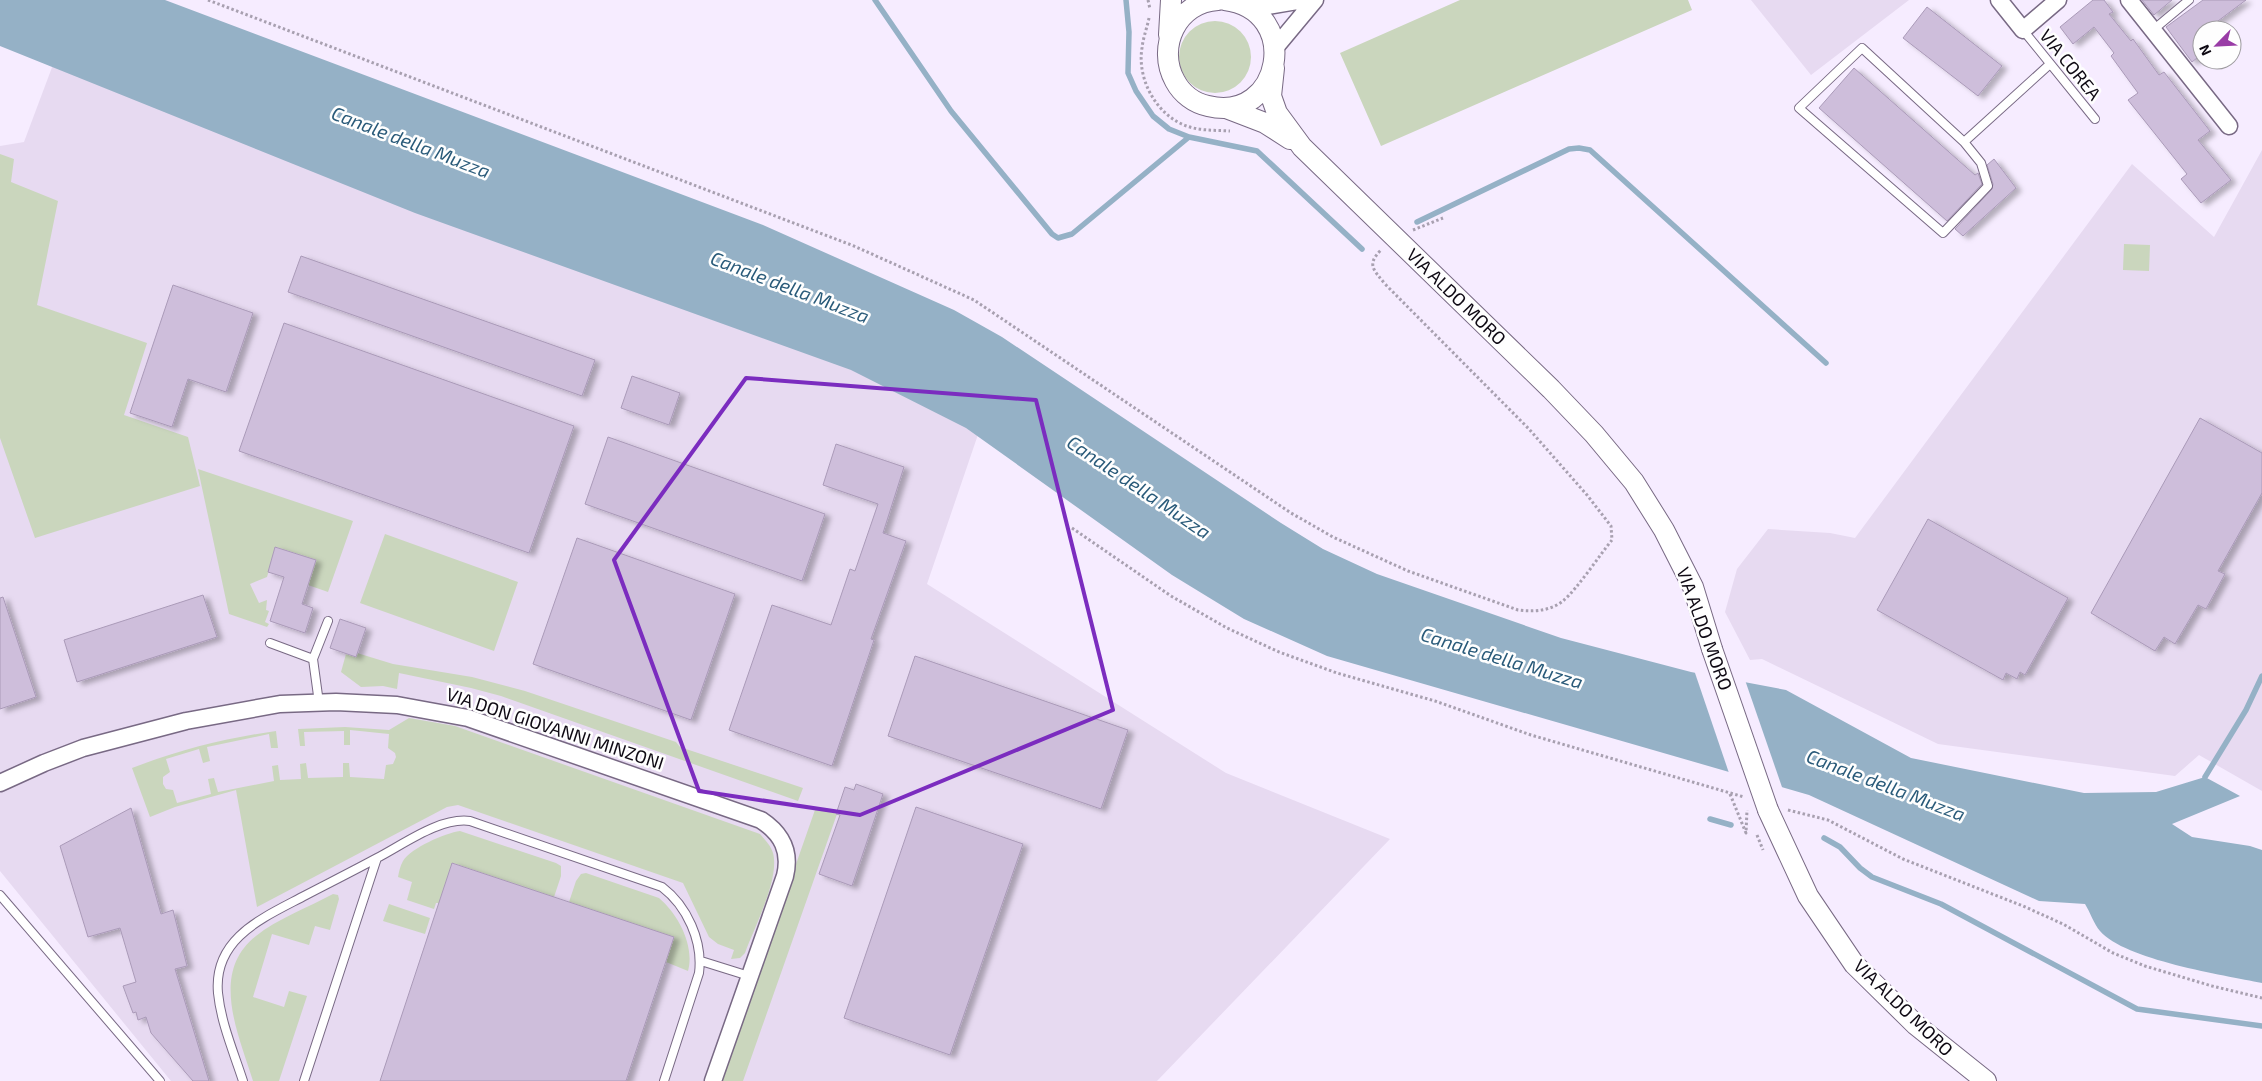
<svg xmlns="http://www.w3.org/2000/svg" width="2262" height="1081" viewBox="0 0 2262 1081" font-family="'Exo 2',sans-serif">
	<defs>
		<filter id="shadow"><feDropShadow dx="5.5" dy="3" stdDeviation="2.5" flood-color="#0004"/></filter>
	</defs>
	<rect width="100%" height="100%" fill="#f6ecff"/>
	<path fill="#e7daf1" d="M1751,0H1909L1811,75Z
		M60,46L985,414L927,584L1226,773L1390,839L1157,1081H171L0,871V146L24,142Z
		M2262,150V791L2199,755L2175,776L1938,744L1762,659L1750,660L1725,612L1737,569L1768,529L1830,533L1855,538L2132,164L2214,237Z"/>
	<path fill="#cad6bd" d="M1460,0H1688L1692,10L1381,146L1340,53Z
		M1179 57a36 36 0 1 1 72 0a36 36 0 1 1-72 0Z
		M0,154L14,159L11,182L58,201L37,305L147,343L124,415L188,437L200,486L35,538L0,438Z
		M2124,244L2150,245L2149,271L2123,270Z
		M198,469L353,521L328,592L308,585L316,560L276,547L267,577L250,584L259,603L267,600L266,610L269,611L265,622L269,624L267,627L229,614Z
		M385,534L518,582L494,651L360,603Z
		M357,653L393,664L472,677L525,691L676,742L680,747L803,788L798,801L501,696L471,688L399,673L397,689L383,686L361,687L341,672L346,654L356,657Z
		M409,718L455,726L760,834C765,840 771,846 773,853C780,879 754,928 745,953L740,958L731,959L734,950L718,944L709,937L683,883L458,805L447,807L257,907L236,790L175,807L150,817L132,768C179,750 226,738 276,731L278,748H271L269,734L207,747L210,761L203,763L199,749L166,759L170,772L163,777V784L166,789L173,790L177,803L211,794L208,779L214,778L218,792L274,781L272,766L278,765L280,780L301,779L300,764L306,763L308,778L343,777V763H349L350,777L384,779L386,765L393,764L396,757L395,753L388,748L389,734L350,730V745H344V731L304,732L305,746H300L298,729L345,727L389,730Z
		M816,807L837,814L743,1081H720Z
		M460,831L556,863L561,866V876L554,897L453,863L439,903H436L434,909L407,900L412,882L398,877C399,872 400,866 403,861C411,848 445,833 460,831Z
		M586,873L659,898C678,914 695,946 688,971L666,962L673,937L569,902L576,881L581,874Z
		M333,894L338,895L339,899L330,930L315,926L309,945L272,934L253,997L284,1007L289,991L307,996L279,1081H253C239,1035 209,973 256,936C277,919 309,907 333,894Z
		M389,904L430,918L425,934L383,921Z"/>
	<path fill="#95b1c6" d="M0,0H165L763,225L954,310L1002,337L1281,523L1323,549L1377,574L1561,638L1691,672L1786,690L1911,758L2084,793L2156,792L2205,777L2240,796L2172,824L2192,837L2250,846L2262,850V983C2223,975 2125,960 2100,931C2094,924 2090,912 2085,904L2039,901L1809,795L1327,656L1244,619L1172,575L966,428L851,370L415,213L0,46Z"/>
	<path fill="#f6ecff" d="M1694,670L1745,680L1783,790L1730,776Z"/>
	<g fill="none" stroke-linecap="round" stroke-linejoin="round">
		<path stroke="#95b1c6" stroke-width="5.5" d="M875,0L951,111L1052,234L1058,238L1072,234L1189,137L1257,151L1362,249
			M1126,0L1129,32L1128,73L1136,91L1153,116L1169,129L1189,137
			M1417,222L1569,149L1579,148L1590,150L1826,363
			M2205,777L2246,710L2262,676
			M1710,819L1731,825
			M1824,838L1840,847L1860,868L1872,877L1941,904L2137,1009L2262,1026"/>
	</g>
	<path fill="#cebedb" stroke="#aa9ab8" filter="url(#shadow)" d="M2093,0H2104L2113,12L2109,14L2131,41L2133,39L2159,75L2164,72L2210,131L2198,140L2231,180L2201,203L2181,179L2187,174L2128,100L2138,93L2111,56L2114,53L2094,27L2073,44L2060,27Z
		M2142,0H2172L2154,15Z
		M2203,0H2246L2206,30H2202V54L2192,62L2166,27Z
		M1927,7L2002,66L1978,96L1903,38Z
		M1854,68L1975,175L1978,173L1982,184L1947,221L1819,108Z
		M1994,159L2016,188L1963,236L1955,229L1992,189L1993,184L1987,165Z
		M301,256L595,360L582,396L288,292Z
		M173,285L253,313L226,392L188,379L172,427L130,413Z
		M284,323L574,426L529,553L239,451Z
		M632,376L680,393L669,425L621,408Z
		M2200,418L2262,453V493L2218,571L2225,574L2206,609L2198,605L2175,644L2164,637L2155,651L2091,613Z
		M608,437L825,514L802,581L585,504Z
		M836,444L904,467L883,533L906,541L871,639L874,640L832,766L729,730L772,605L831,625L850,569L855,571L878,504L823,485Z
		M1928,519L2068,598L2025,675L2020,672L2017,679L2006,673L2003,680L1877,610Z
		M577,538L735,594L691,720L533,664Z
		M275,547L316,560L302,604L313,608L305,633L270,621L284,577L268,572Z
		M203,595L217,637L77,682L64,640Z
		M3,597L36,697L0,709V598Z
		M340,619L366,628L356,657L330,648Z
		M915,656L1128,730L1101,809L888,736Z
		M856,784L883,794L852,886L819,874L840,815L836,814L845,787L854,790Z
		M916,807L1023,844L950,1055L844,1018Z
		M131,808L161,914L173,910L187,966L175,969L209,1081H193L151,1033L146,1017L138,1020L136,1012L133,1013L123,986L136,982L120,928L88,937L60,846Z
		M452,863L674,937L626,1081H380Z"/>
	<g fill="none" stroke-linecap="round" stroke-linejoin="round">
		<defs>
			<path id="service" d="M2023,30L2095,119
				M2153,30L2189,0
				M1862,48L1964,142L1981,163L1988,186L1943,233L1799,108Z
				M1964,142L2050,64
				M270,643L313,659
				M319,703L313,659L328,621
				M0,895L160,1081
				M701,961L749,976
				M243,1081C234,1053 221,1023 218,993C213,937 265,917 306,895C329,883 353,871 377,858
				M304,1081L377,858C404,844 440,817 470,821L662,887C687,906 703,941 699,973L664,1081"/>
			<path id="minor" d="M1999,0L2023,30L2058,0
				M2129,0L2229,126
				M1251,9L1303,0
				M1275,48L1315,0
				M0,783L44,763L83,748L186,721L280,704L336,702L397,705L468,718L761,820C782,834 791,851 785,876L713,1081"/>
			<path id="tertiary" d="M1218,0C1177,2 1156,47 1175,81C1182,94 1194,103 1208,106C1282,124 1303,10 1225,0
				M1169,35L1171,0
				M1274,68L1271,96L1277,113L1302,147L1551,389L1594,434L1634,482L1664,530L1693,587L1712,649
				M1226,108L1265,123L1290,139
				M1768,810L1808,896L1854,964L1916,1025L1986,1081"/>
		</defs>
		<use href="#service" stroke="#786984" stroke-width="10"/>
		<use href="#minor" stroke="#786984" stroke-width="19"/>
		<use href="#tertiary" stroke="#786984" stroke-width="22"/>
		<path stroke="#a8a0b0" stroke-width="3" stroke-dasharray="2.5 2.5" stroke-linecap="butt" d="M208,0L854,246L974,300L1291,513L1333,537L1408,571L1518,610C1534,612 1550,611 1563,601C1578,588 1599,556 1612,540L1611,526L1587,495L1529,429L1385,284C1374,270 1366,265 1381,250
			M1148,0L1150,9
			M1149,18C1147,28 1143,38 1142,48C1137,78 1155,113 1184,125C1198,131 1214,130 1230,131
			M1413,230L1443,218
			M1072,528L1171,596L1227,628L1279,652L1337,673L1435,701L1531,735L1744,797
			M1730,794L1746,833L1747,810
			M1788,810L1828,820L1903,859L2023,906L2063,924L2113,953L2145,966L2212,986L2262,998
			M1757,835L1763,850"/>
		<use href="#service" stroke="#fff" stroke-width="8"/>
		<use href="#minor" stroke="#fff" stroke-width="16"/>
		<use href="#tertiary" stroke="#fff" stroke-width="20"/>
		<defs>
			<path id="tertiary-bridge" d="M1712,649L1768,810"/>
		</defs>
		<use href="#tertiary-bridge" stroke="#786984" stroke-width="22" stroke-linecap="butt"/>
		<use href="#tertiary-bridge" stroke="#fff" stroke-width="20"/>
	</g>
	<path fill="none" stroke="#7b2cbf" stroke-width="4" stroke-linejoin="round" d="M746,378L1036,400L1113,710L860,815L699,791L614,560Z"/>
	<g text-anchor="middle" stroke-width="5" stroke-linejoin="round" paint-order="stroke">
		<g font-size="18" fill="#0e0913" stroke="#fefefe">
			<text transform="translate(2070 65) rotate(51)" y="6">VIA COREA</text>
			<text transform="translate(1456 297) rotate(44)" y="6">VIA ALDO MORO</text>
			<text transform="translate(1704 629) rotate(70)" y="6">VIA ALDO MORO</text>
			<text transform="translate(555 729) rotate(18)" y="6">VIA DON GIOVANNI MINZONI</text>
			<text transform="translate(1903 1008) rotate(44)" y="6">VIA ALDO MORO</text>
		</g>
		<g font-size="19" font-style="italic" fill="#295a79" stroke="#fefefe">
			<text transform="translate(411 142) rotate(21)" y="7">Canale della Muzza</text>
			<text transform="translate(790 287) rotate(21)" y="7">Canale della Muzza</text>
			<text transform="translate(1139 487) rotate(34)" y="7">Canale della Muzza</text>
			<text transform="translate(1502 658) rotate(17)" y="7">Canale della Muzza</text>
			<text transform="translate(1886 785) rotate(21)" y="7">Canale della Muzza</text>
		</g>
	</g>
	<g transform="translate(2217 45) rotate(246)"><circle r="24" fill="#fefefe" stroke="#9e9ca0"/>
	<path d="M0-4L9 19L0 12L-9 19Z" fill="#993ca6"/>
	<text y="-8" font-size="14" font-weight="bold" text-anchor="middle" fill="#0e0913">N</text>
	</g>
</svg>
